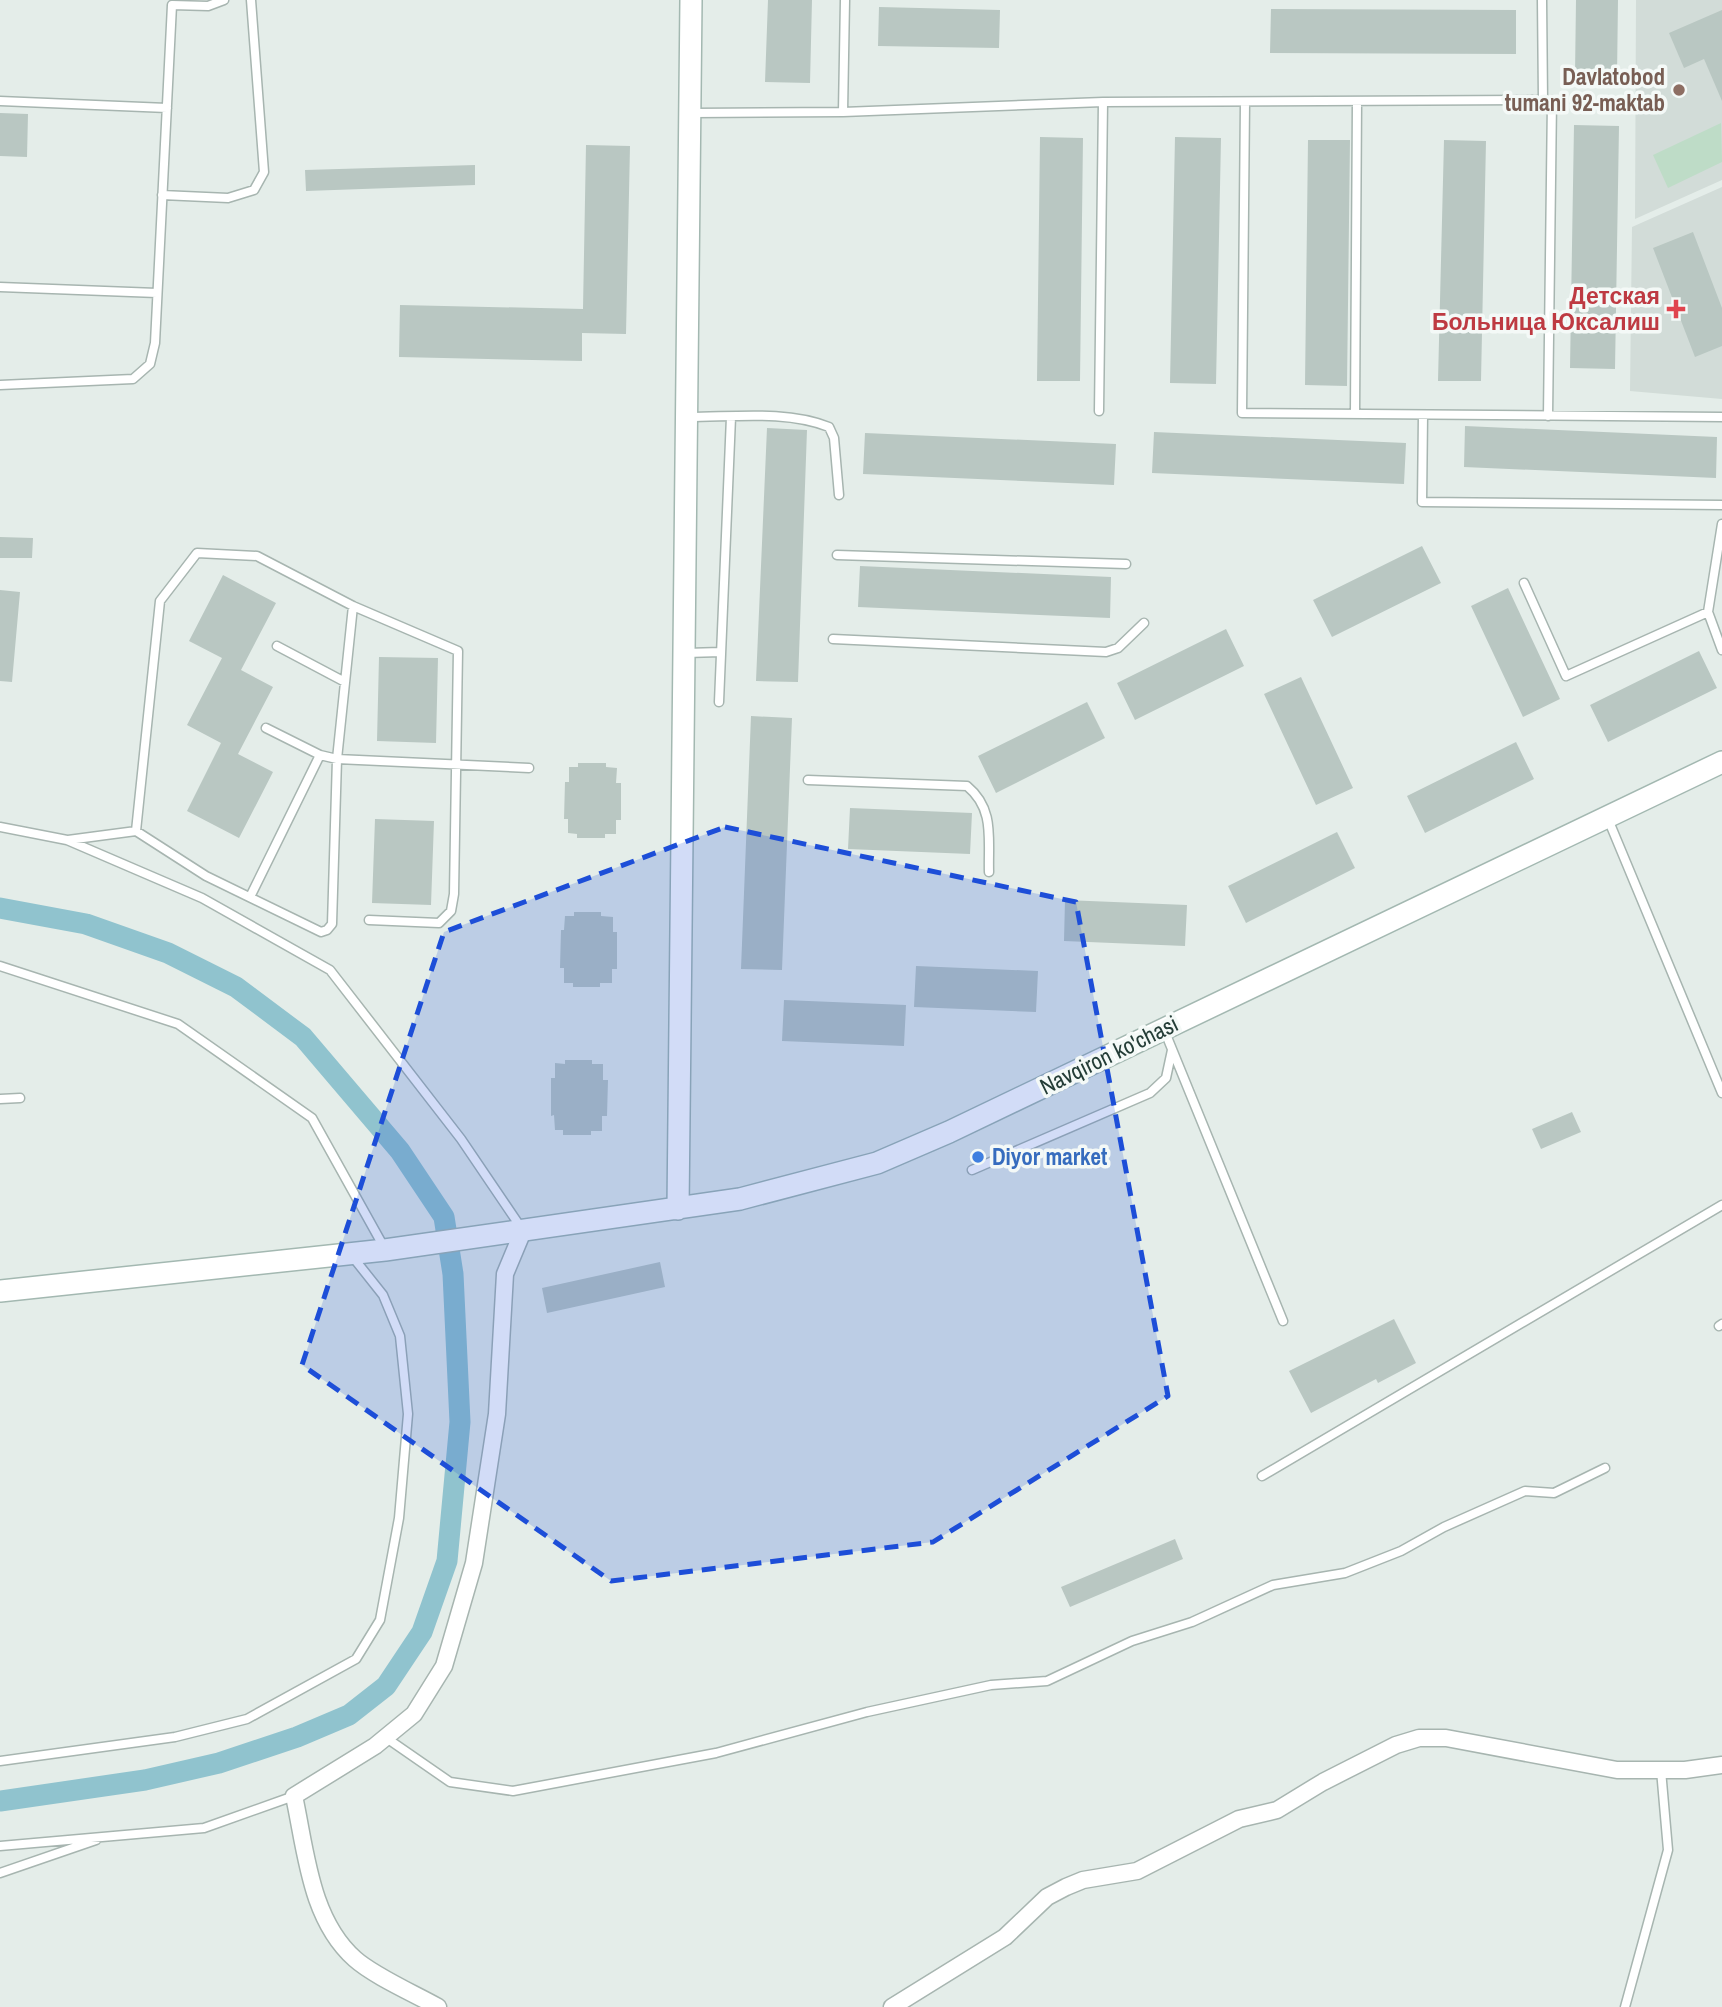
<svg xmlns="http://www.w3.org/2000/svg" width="1722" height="2007" viewBox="0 0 1722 2007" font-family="'Archivo Narrow',sans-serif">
	<rect width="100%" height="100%" fill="#e4ede9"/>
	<path fill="#d2dcd8" d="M1636,0H1722V180L1635,219Z
		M1722,187V399L1630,391L1632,227Z"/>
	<path fill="#bedcc7" d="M1721,123L1722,162L1668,188L1653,155Z"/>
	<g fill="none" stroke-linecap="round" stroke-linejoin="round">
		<path stroke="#90c3ce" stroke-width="21" d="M0,908L86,924L168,953L236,987L303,1037L400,1151L444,1217L453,1274L460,1422L447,1561L422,1632L386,1686L349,1715L297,1737L219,1763L145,1780L0,1801"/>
	</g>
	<path fill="#b9c7c2" d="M768,0H812L810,83L765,82Z
		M1576,0H1618L1617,76L1575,75Z
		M879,7L1000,10L999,48L878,46Z
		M1271,9L1516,10V54L1270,53Z
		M1722,10V101L1704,59L1684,68L1669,33Z
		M0,113L28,114L27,157L0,156Z
		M1574,125L1619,126L1615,369L1570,368Z
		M1040,137L1083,138L1080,381H1037Z
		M1175,137L1221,138L1216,384L1170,383Z
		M1308,140H1350L1347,386L1305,385Z
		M1444,140L1486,141L1481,381H1438Z
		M586,145L630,146L626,334L582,333V361L399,357L400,305L583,309Z
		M475,165V185L306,191L305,170Z
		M1693,232L1722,308V346L1695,357L1653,248Z
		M1465,426L1717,437L1716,478L1464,467Z
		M767,428L807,430L798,682L756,681Z
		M1154,432L1406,443L1404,484L1152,473Z
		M865,433L1116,444L1114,485L863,474Z
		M0,537L33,538L32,558H0Z
		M1422,546L1441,583L1332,637L1313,600Z
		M860,566L1111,577L1110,618L858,607Z
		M223,575L276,603L241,670L273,687L238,754L273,772L239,838L187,811L221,743L187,725L222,658L189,641Z
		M1508,588L1560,699L1523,717L1471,606Z
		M0,590L20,592L12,682L0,681Z
		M1226,629L1244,666L1135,720L1117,683Z
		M1699,651L1717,688L1608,742L1590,705Z
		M379,657L438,658L436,743L377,741Z
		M1301,677L1353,788L1316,805L1264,694Z
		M1087,702L1105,738L996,793L978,756Z
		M751,716L792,718L782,970L741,969Z
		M1516,742L1534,779L1425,833L1407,796Z
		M578,763H606V767L617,768L616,783H621V820H616V834H605V838H577V834L568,833V819H564L565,782H569V767H578Z
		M850,808L972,813L970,854L848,849Z
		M375,819L434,821L431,905L372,903Z
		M1337,832L1355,868L1246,923L1228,886Z
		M1065,900L1187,905L1185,946L1064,941Z
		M574,912H601V916L613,917V932H617V969H612V983H600V987H573V983H564V968H560L561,930H564L565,916H574Z
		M916,966L1038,971L1036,1012L914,1007Z
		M784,1000L906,1005L904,1046L782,1041Z
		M565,1060H592V1064H603V1080H608L607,1116H602V1131H591V1135H563V1130H555L554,1115L551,1116V1078H555V1063L565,1064Z
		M1572,1112L1581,1132L1541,1149L1532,1129Z
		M660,1262L665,1287L547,1313L542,1288Z
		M1394,1319L1416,1363L1378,1383L1376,1379L1311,1413L1289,1371Z
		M1175,1539L1183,1559L1070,1607L1061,1587Z"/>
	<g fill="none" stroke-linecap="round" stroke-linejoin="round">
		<defs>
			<path id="lane" d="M0,101L167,108
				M1245,102L1242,413L1722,417
				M843,112L845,0
				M693,113L843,112L1103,102L1543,100L1542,0
				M162,195L228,198L254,190L264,172L251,0
				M0,287L157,293
				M0,385L133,379L150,364L155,343L172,5L208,6L224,0
				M1099,411L1103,102
				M1355,414L1357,101
				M1423,415L1422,502L1722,505
				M1548,416L1552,100
				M689,417C733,417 787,410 829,427L834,438L839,495
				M1722,524L1708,612L1722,650
				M837,555L1126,564
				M1524,583L1566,676L1708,612
				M833,639L1106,652L1118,648L1144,623
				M277,646L345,682
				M686,653L721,652
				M719,702L731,417
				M320,755L337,759L529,768
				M808,780L967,786C995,809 988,839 989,872
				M1608,819L1722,1093
				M0,827L67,840L202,898L330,970L461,1139L522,1229
				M136,831L160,601L197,553L257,556L353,606L458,651L454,894L451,911L439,923L369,920
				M68,840L136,831L206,876L321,932L327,930L332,924L337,759L353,606
				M250,897L320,755L266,728
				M0,966L178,1024L312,1118L385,1249
				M1165,1032L1283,1321
				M0,1099L20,1098
				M972,1170L1150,1093L1166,1078L1172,1050
				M1719,1326L1722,1324
				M1262,1476L1722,1205
				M385,1737L450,1782L513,1791L716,1753L867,1712L991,1685L1047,1681L1132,1641L1192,1622L1273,1585L1345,1573L1401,1551L1444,1527L1525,1491L1554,1493L1605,1468
				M0,1761L175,1737L247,1719L356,1659L380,1620L399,1518L408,1414L400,1336L383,1295L352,1256
				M0,1846L204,1828L294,1796
				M0,1873L96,1840
				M1625,2007L1668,1850L1661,1770"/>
			<path id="street" d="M438,2007C415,1994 374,1976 355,1959C310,1919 306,1851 294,1796L375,1746L414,1714L444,1666L474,1563L497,1414L505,1274L523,1231
				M892,2007L1005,1937L1047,1897L1066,1887L1083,1880L1137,1871L1239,1819L1277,1810L1323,1782L1396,1745L1419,1738H1446L1617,1770H1685L1722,1765"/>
			<path id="secondary" d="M678,1209L691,0
				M0,1291L385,1250L740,1199L877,1163L949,1132L1722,762"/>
		</defs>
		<use href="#lane" stroke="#a7b5b0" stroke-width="11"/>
		<use href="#street" stroke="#a7b5b0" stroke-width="19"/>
		<use href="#secondary" stroke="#a3b8b1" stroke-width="24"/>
		<use href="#lane" stroke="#fff" stroke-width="8"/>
		<use href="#street" stroke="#fff" stroke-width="16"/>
		<use href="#secondary" stroke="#fff" stroke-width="21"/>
	</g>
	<path fill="#1d4ed8" fill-opacity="0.2" stroke="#1d4ed8" stroke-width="5" stroke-dasharray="14 9" stroke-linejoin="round" d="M725,827L1076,902L1168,1396L933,1542L611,1581L302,1365L444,932Z"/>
	<circle fill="#8d6e63" stroke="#f4f9f7" stroke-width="2.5" cx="1679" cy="90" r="7"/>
	<path fill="#e0444e" stroke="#f4f9f7" stroke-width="2.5" d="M1672.5 298.5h7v7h7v7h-7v7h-7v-7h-7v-7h7z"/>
	<circle fill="#3f7fe0" stroke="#f4f9f7" stroke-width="2.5" cx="978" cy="1157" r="7"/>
	<g text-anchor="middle" stroke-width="7" stroke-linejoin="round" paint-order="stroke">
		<g font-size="23" font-weight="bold" fill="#785e54" stroke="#f4f9f7" text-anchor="end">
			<text x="1665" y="85">Davlatobod<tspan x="1665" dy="26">tumani 92-maktab</tspan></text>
		</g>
		<g font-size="23" font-weight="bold" fill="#be3a42" stroke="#f4f9f7" text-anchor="end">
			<text x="1660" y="304">Детская<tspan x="1660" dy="26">Больница Юксалиш</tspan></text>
		</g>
		<g font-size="23" fill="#243d37" stroke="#f4f9f7">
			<text transform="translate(1109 1055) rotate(-26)" y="8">Navqiron ko'chasi</text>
		</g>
		<g font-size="23" font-weight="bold" fill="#366cbe" stroke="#f4f9f7" text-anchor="start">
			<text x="992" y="1165">Diyor market</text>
		</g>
	</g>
</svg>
